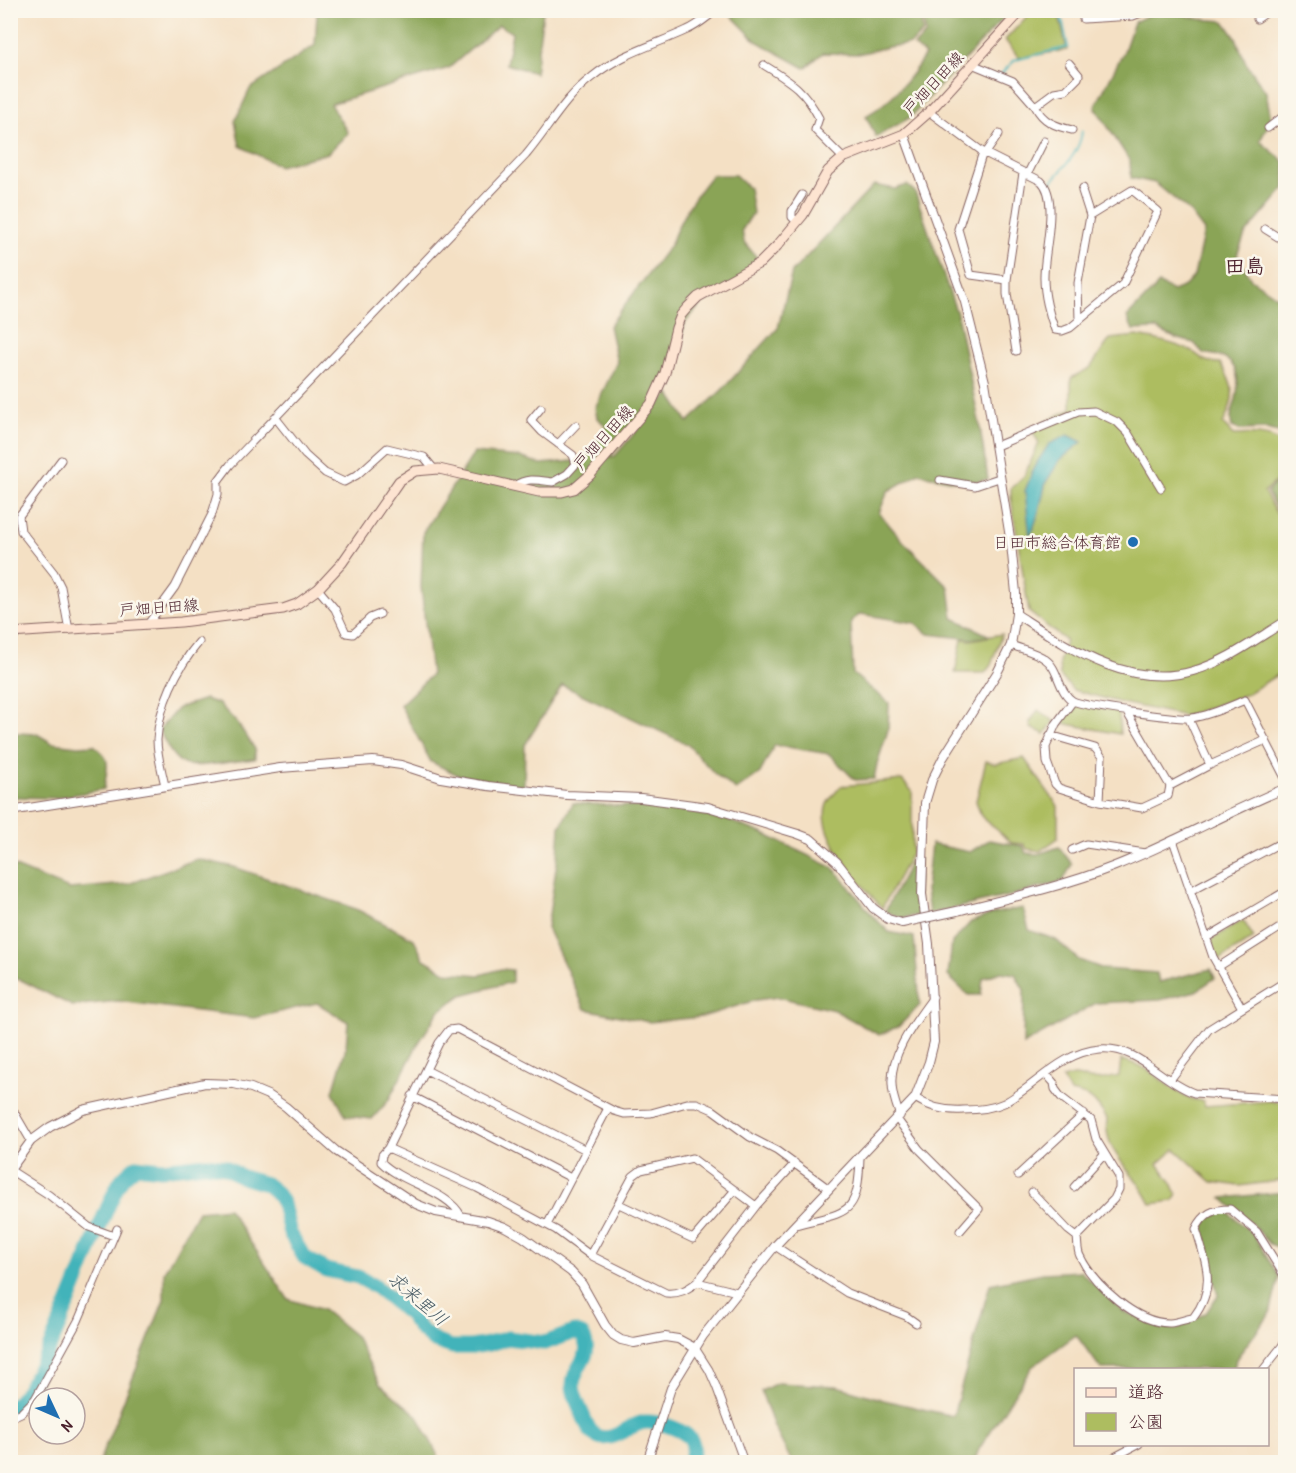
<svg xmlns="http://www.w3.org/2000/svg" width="1296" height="1473" viewBox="0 0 1296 1473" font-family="'Patrick Hand','Klee One',sans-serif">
	<rect width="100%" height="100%" fill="#fbf7ec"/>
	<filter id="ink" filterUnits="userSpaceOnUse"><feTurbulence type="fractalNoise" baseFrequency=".0167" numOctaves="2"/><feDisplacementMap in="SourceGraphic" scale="12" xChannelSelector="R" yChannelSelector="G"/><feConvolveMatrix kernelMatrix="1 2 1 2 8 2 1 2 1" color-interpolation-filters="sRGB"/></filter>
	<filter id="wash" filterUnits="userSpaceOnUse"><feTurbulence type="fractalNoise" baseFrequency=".008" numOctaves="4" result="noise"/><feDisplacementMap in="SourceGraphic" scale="24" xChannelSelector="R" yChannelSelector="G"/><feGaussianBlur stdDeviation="1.35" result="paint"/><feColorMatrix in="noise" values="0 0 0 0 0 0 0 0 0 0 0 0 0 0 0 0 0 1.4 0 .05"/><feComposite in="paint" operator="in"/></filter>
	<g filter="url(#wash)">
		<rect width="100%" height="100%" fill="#f4e0c4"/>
		<path fill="#adbd60" stroke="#7c6e46" stroke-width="1.5" d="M1032,11H1058L1067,50L1019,58L1005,40Z
			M1137,336C1155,339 1174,343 1191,351C1206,359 1200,362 1220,363C1236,388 1236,397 1223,424L1233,435C1252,434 1272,433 1285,447L1284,474L1264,492L1285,528V670L1247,694L1185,716L1122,703L1073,690L1060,676L1059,662L1066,641L1029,612L1011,498V488L1024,476L1039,443L1031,429L1071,409V378L1090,368L1110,339Z
			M1002,634L991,665L985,673H955L962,639L971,640Z
			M1076,703L1119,712L1120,734L1062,723Z
			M1038,710L1054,721L1045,734L1031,728L1030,722Z
			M1024,758L1058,806V838L1040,851L1027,849L1024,844L1012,843L981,816L976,801L986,761L995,764Z
			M902,780L912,791V852L882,908C864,887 815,835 827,804C830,798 837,791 841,786Z
			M1243,920L1254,938L1219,960L1212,947L1211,940Z
			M1121,1060C1150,1065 1161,1083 1184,1096C1189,1099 1197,1100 1203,1101L1205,1106L1270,1101L1285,1103V1180L1240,1186L1212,1182L1175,1149L1158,1164L1172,1183L1177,1194L1173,1201L1151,1204C1147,1197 1143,1189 1138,1183C1124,1165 1103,1144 1107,1119C1095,1100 1092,1096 1070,1092L1062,1079C1078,1074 1074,1076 1089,1079C1099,1081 1110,1078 1119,1076Z"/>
		<path fill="#8aa456" stroke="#6a6240" stroke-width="1.5" d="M312,11H544L543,12L535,73L506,64L512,33L499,25L449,68L330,104L348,133L328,153L279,166L240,146L235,121L250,89L315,45L317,14Z
			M727,11H919L923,32L911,44L888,47L858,54L823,53L805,68L756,41Z
			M921,11H1010L911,117L876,137L866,116C892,101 909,80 925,55L914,46L926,34Z
			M1157,11H1167L1200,19L1224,21L1236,38L1246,63L1266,92L1271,119L1260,141L1285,162V188L1245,235L1237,255L1251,279L1285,302V434L1266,429L1240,430L1232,427C1229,415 1233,410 1236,399C1242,370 1233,355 1204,354L1194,343L1175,338L1156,329L1133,330L1127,317L1159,284L1173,291L1185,286L1194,276L1204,231L1189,211L1155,183L1131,178L1130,161L1095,107L1124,51L1134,22Z
			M712,175H735L749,188L753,213L742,230L744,242L758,259L738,282L701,304L685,323L675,360L659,398L610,457L615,456L669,393L688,422L722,390L778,328L792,272L874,185L895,189L907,185L915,192L957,314L979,421L988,479C964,486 943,479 919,473L888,491L879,513L903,541L949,587L953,618L990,636L972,639L928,634L915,623L861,614L851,621L853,674L889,703L888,730L877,764L874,779L855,780L829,754L775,745L760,773L736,790L715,774L687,744L562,685L525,745L524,786L460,776L431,762L400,705L431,675L421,587L423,532L474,453L520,457L541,464L584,460L607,428L597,417L595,408L617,362L609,326L671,244C680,218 694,196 712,175Z
			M1285,473V523L1267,492Z
			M205,699L219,704L238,724L255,749V759C241,760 194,769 184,764C171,758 165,741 159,730L178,708Z
			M17,733L37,734L52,743L78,746L94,745C113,761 107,765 104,789L55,798L11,797V735Z
			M573,803L674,809L722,818L764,834L834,868L872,915L889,932L914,937L920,1005L899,1026L879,1035L834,1010L778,997L756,1000L702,1017L649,1022L585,1009L547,928L558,855L560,827Z
			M989,840L1023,846L1026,853L1038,854L1059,847L1072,864L1063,881L1013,895L929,914L926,890L931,844L970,852Z
			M913,857L919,859L917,891L919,915L902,918L885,911Z
			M197,859L234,867L356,909L414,939L424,959L446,972L480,975L501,969L512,970V982L462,995L439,1011L418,1044L388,1101L372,1119L346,1116L333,1092L346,1047L348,1022L317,1003L254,1018L118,1001L72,1006L21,980L11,978V865L69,889L128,884Z
			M1023,908L1029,930L1056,940L1079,960L1104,969L1157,973L1159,982L1211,969L1215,978L1196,991L1160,1000L1096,1003L1023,1045L1024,990L1015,974L1001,972L983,978L981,995H968L948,976L952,942L971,922L995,913Z
			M1285,1192V1250L1270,1244L1251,1223L1222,1198Z
			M228,1208L288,1299L323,1310L355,1336L380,1384L418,1416L441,1462H99L164,1300V1272L198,1211Z
			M1228,1212L1253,1234L1279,1277L1270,1314L1236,1359L1234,1369H1101L1076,1335L1032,1367L979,1449L974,1462H792L774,1427L761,1391L777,1383L837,1386L884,1400L953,1416L990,1284L1043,1273L1080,1271L1124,1312L1176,1329L1206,1313L1218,1295C1215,1281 1199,1232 1206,1221C1211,1214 1220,1213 1228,1212Z"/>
		<path fill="#43b3ba" stroke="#466972" stroke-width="1.5" d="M1068,435L1082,442L1060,460L1046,482L1038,515L1030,537L1025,491L1034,467L1049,444Z"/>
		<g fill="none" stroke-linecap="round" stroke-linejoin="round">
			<path stroke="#43b3ba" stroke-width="2" d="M1001,74L1015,60L1068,47L1060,10
				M1050,184C1063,167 1080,153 1082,131"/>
			<path stroke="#43b3ba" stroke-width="15" d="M10,1407C41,1397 97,1219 120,1182C123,1176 131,1171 136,1166L161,1169L206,1164L225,1167L242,1177L266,1184L276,1192L283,1204L290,1233L304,1257L326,1270L358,1277L376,1287L410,1315L419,1328L434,1341L452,1347H471L489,1344L508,1338L545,1343L574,1332L582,1335C596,1358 573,1364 573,1385C573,1397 581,1409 585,1420C588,1427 591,1435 599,1437C615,1442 630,1423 646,1422C659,1421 691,1431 693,1445C694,1450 691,1457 690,1462"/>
		</g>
	</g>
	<g filter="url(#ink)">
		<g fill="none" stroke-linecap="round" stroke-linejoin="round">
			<defs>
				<path id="minor" d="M1285,10L1286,11
					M1083,19L1133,16L1149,10
					M1257,19L1270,10
					M972,64L1013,81L1035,106L1054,92L1066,90L1078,78L1079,75L1069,63
					M764,65C791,82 804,89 819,118L815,130L843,158
					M1035,106C1043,122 1055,126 1072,130
					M929,112L983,152L1041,181C1060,199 1043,254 1044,278C1044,294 1049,315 1055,330L1062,331L1070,328L1123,284L1158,211L1132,190L1090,216
					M1268,128L1286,114
					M983,152L958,229L971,275L1007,280
					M986,153L999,134
					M1027,175L1044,141
					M797,222L792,217V211L802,195
					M1265,229L1286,242
					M1079,321L1078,283L1090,216L1082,191L1083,188
					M1016,351L1007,294V280L1023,173
					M275,417L305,455L325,473L344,482L357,475L387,448L424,457L434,469
					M558,444L576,425
					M996,446L1078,412L1094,411L1117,422L1128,433L1161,488
					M61,460L19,516L21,531L54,573L61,587L69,630
					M940,480L975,486L999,478
					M514,486C528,477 537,480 553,482L567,474L576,464L573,455L542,432L531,420L541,408
					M318,589L335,609L346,633L353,634L370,618L380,614
					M148,624L175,587L212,514L218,494V481L230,465L526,155C548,129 564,98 592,77C620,54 655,45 687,30C697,26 706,18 714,12
					M1011,645C1021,649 1036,652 1045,659C1059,668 1058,692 1073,701C1083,706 1180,720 1192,718C1211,715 1228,707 1245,700L1286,780
					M1073,701L1056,724L1046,747L1047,762L1055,784L1059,788L1100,801L1142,808L1168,796L1170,786L1126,711
					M1189,719L1210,765
					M1050,735L1095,748L1102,757L1100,801
					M165,786C162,771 157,755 157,740C159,705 177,668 199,642
					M1170,786L1210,765L1266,740
					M1173,840L1213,957L1242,1008
					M1072,850L1086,844L1145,853
					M1190,891L1286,840
					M1206,938L1286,891
					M1218,967L1286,924
					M426,1070L586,1150
					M1046,1074L1054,1083L1055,1089L1061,1097L1091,1120L1096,1139L1119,1177V1189L1114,1199L1077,1237C1078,1243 1077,1250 1080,1256C1093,1284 1137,1324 1170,1323C1178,1322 1186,1319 1193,1318C1217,1287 1206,1263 1196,1229C1204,1213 1213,1209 1230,1209L1257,1232L1285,1277L1286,1281
					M1170,1080L1209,1029L1286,981
					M412,1096L571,1178
					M915,1098C930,1108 946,1111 963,1110C977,1110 991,1109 1004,1103C1036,1086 1061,1052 1100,1049C1139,1046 1160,1081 1194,1093L1286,1099
					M10,1105L31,1141
					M900,1116C896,1105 892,1095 892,1084C890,1053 916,1021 933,997
					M897,1119L919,1149L979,1209L960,1231
					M388,1148L477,1188L556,1230L590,1255L666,1293C679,1294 687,1290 697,1282L756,1206L795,1163
					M10,1170L49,1195L89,1227L114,1236
					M1018,1175L1084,1114
					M1074,1187L1104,1154
					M1032,1192L1068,1230L1077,1237
					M619,1204L693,1239L735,1190
					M461,1216C449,1191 403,1184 381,1162L382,1155L388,1148L439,1043L449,1030L457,1029L614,1111L624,1114L651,1113L687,1103H697L713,1110L750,1137L777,1151L829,1189
					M547,1225L608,1108
					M795,1225C848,1211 858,1218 860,1157
					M775,1246L847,1293L906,1316L916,1323
					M590,1255L633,1176L641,1170L692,1158L756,1206
					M697,1282L737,1292
					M695,1348L709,1370L716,1386L744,1462
					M1263,1370L1282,1346L1286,1339
					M10,1418L21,1413L35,1399L78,1321L117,1229
					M1105,1462L1139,1444"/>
				<path id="tertiary" d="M1016,614C1068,647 1128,690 1193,671C1226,662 1256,639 1286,621
					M10,811L280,768L373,761L401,765L441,778L488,786L567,795L641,798L708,807L798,834L811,839L837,862L873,908L888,919L902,923
					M957,911C1010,898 1064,886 1115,866C1173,843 1228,812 1286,788
					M10,1170L31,1141L50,1127L83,1110L205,1083L234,1084L251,1088L270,1096L286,1107L336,1151L416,1204L436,1212L488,1221L505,1227L523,1237L571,1272L582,1284L605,1325L613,1335L621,1340L634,1343L665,1337L678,1339L695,1348
					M647,1462L671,1388L703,1336L775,1246L915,1098L929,1062L934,1042L929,944L922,894L925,803L932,780L943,758L997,673L1011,645L1016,614V593L1011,544L985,382L965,302L904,134"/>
				<path id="secondary" d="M10,633L181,622L283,609L297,604L318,589L342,563L399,481L415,471L439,469L539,492H562L574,489L590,475L651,404L665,373L676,328L681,315L687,308L698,297L760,263L777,246L803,215L828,171L843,158L904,134L929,112L1022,10"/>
			</defs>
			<use href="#minor" stroke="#866361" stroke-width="9"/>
			<use href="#tertiary" stroke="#866361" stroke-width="10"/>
			<use href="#secondary" stroke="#866361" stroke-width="11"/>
			<use href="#minor" stroke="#fff" stroke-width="7"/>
			<use href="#tertiary" stroke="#fff" stroke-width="8"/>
			<use href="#secondary" stroke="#fde4d1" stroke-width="9"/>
			<defs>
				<path id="tertiary-bridge" d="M902,923L957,911"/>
			</defs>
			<use href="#tertiary-bridge" stroke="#866361" stroke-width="10" stroke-linecap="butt"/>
			<use href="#tertiary-bridge" stroke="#fff" stroke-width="8"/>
		</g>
	</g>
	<circle fill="#1f6fb2" stroke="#fbf7ec" stroke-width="2" cx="1133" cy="542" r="6"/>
	<g text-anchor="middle" stroke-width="5" stroke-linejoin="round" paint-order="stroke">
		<g font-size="16" fill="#4a1f2b" stroke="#fbf7ec">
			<text transform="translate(933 83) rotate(-47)" y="6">戸畑日田線</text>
			<text transform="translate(603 437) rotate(-48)" y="6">戸畑日田線</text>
			<text transform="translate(159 607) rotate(-4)" y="6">戸畑日田線</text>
		</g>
		<g font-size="16" fill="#4a1f2b" stroke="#fbf7ec" text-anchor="end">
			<text x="1121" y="548">日田市総合体育館</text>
		</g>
		<g font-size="18" font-style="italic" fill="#475a64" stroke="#fbf7ec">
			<text transform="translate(418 1299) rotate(41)" y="6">求来里川</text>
		</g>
		<g font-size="20" font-weight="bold" fill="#4a1f2b" stroke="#fbf7ec">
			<text x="1245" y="273">田島</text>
		</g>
	</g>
	<rect width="1296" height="1473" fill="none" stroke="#fbf7ec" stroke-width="36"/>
	<rect x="1074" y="1368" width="195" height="78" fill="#fbf7ec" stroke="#b4a19f" stroke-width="1.5"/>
	<rect x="1086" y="1388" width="30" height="9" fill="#fde4d1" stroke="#b4a19f" stroke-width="1.5"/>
	<text x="1128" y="1398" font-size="18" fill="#4a1f2b">道路</text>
	<rect x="1086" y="1413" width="30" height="18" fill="#adbd60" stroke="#b4a19f" stroke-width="1.5"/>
	<text x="1128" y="1428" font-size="18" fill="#4a1f2b">公園</text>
	<g transform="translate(57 1416) rotate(134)"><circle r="28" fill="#fbf7ec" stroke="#b4a19f" stroke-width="1.5"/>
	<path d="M0-4.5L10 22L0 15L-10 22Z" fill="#1f6fb2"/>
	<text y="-9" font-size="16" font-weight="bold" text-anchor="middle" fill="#4a1f2b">N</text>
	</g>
</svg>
